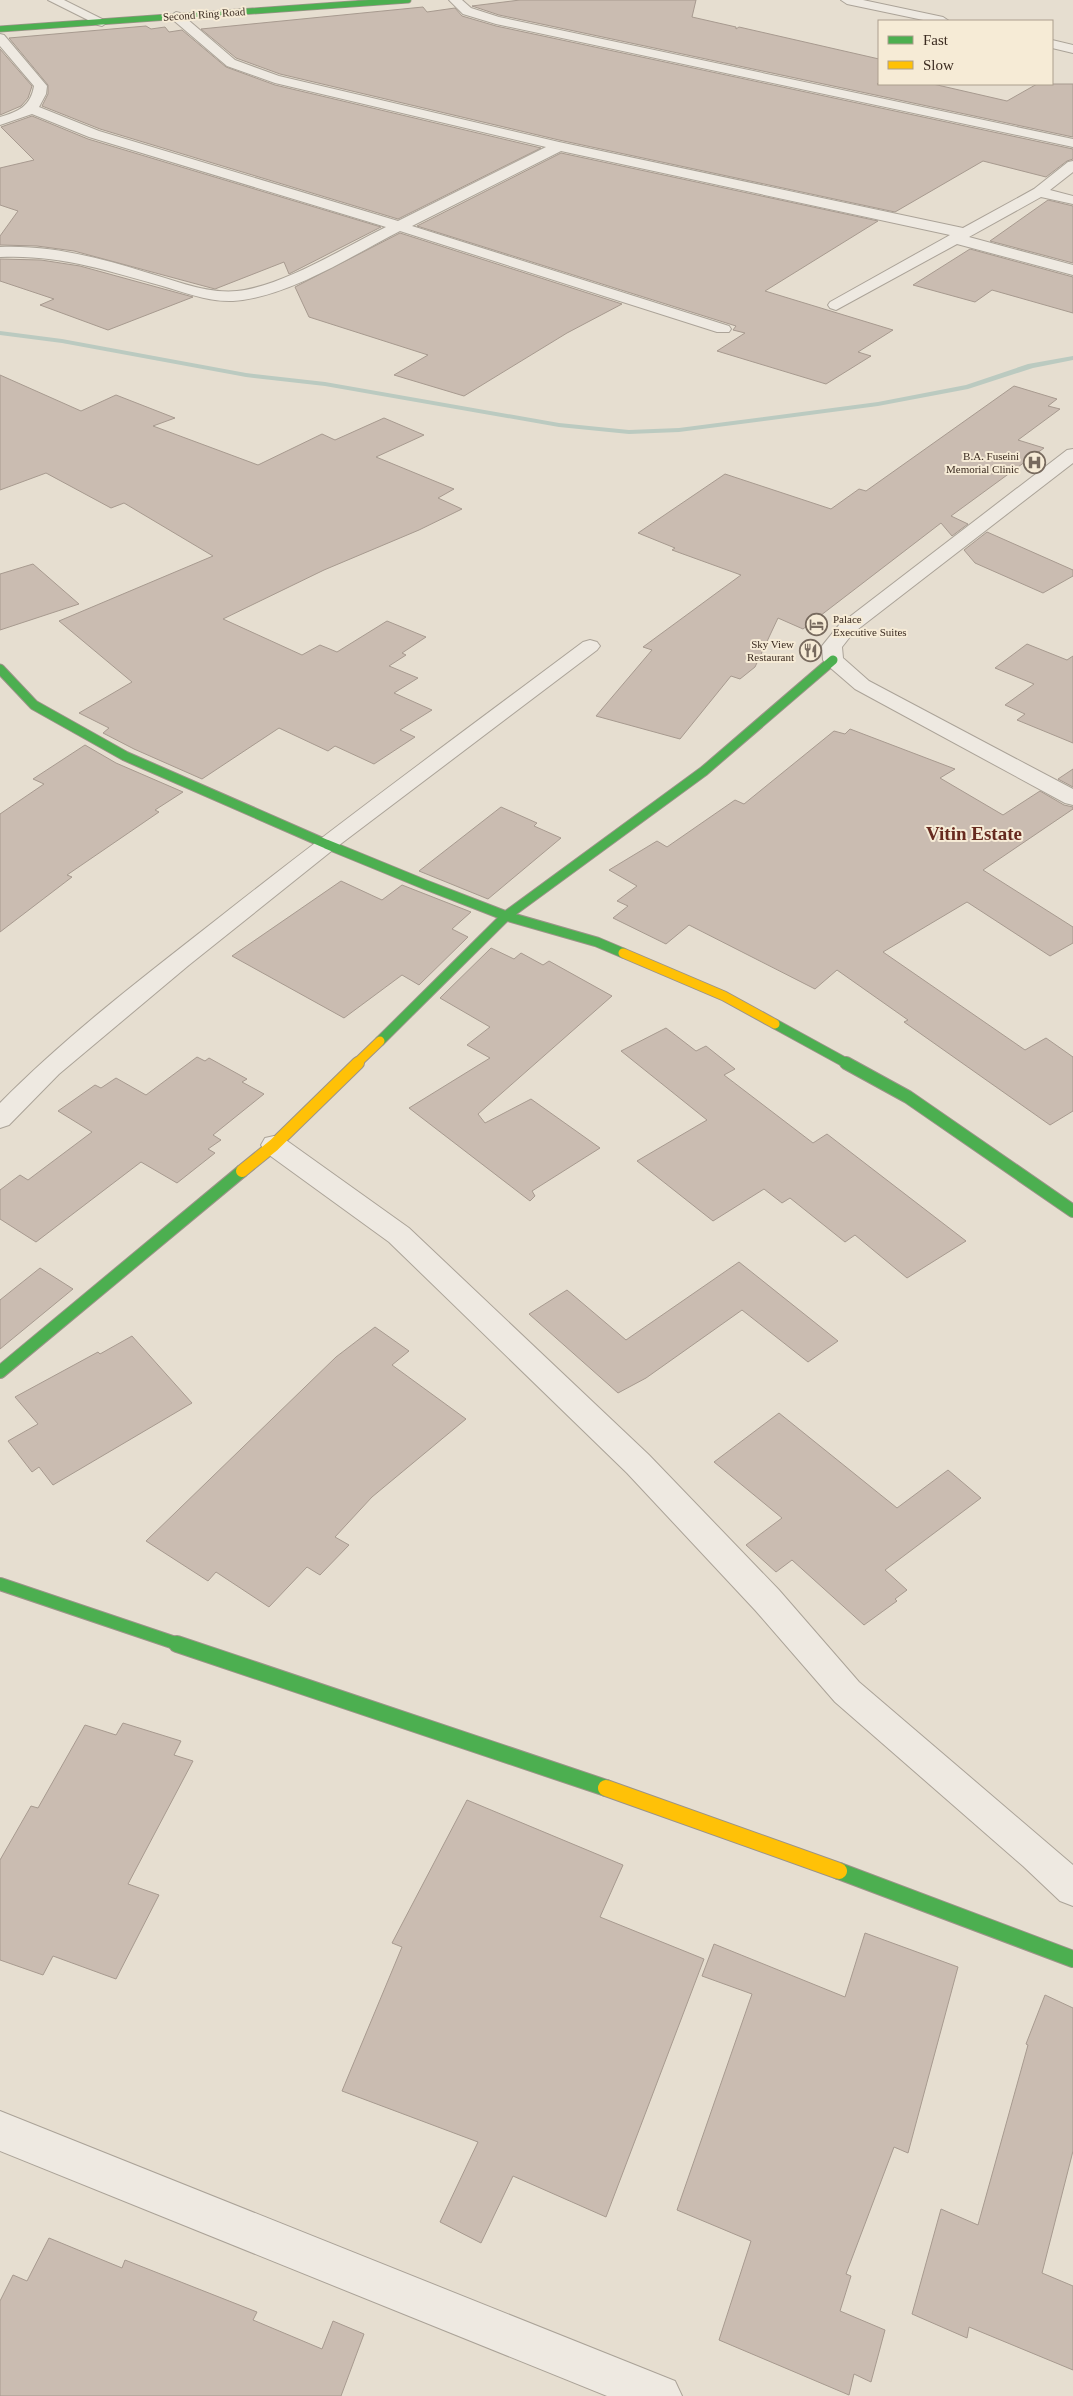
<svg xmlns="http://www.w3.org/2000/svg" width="1073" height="2396" viewBox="0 0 1073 2396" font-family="Georgia,serif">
	<rect width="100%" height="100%" fill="#e6ded0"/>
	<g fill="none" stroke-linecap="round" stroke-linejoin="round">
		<path fill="#bbcac0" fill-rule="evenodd" d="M0,331L62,339L246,373L325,382L559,423L629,430L679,428L878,402L966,385L1028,364L1073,356V360L1033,368L968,389L878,406L679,432L629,434L559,427L325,386L246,377L62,343L0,335Z"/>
	</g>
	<path fill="#cabcb1" stroke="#a79a8f" d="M520,0H696L692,17L736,27V29L739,27L879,59V83L877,84H933L1007,101L1037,84H1073V137L499,15L472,6Z
		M423,7L427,12L455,8L462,16L496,26L1073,149V159L1067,161L1046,177L983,161L895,212L559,140L280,74L236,58L201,29Z
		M146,26L151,29L165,27L169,32L182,30L226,67L275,85L541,148L398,219L100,129L42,106L48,94V85L9,38Z
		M0,49L32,86L28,98L21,106L0,115Z
		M32,116L88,139L381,227L289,274L284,262L215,289L74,251L37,246L0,245V236L18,211L0,205V168L34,160L1,127Z
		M561,153L878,221L765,291L893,330L858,352L871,356L826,384L717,351L745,333L733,330L736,326L417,226Z
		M1048,200L1073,206V263L990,241Z
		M400,233L622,304L567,333L464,396L394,375L428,355L309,317L295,287Z
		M970,249L1073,277V313L992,290L975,302L913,285Z
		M0,259L41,260L80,266L193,297L108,330L40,305L54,299L0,281Z
		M0,375L81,411L116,395L175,418L153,426L258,465L322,434L335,440L384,418L424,435L376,457L454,489L438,498L462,509L419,530L324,570L223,619L302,655L320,645L337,652L387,621L426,637L402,653L406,655L389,666L418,678L394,693L432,710L400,730L415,737L374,764L335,746L328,751L279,728L202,779L134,749L103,733L109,728L79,713L132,682L59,621L213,556L124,503L111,508L46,473L0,490Z
		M1014,386L1057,399L1048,406L1060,409L1018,440L1044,448L951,516L968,524L952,536L941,523L803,629L778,618L755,667L740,679L731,676L680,739L596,716L652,650L643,647L741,575L672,550L675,548L638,533L725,474L831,509L859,489L866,491Z
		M987,532L1073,570V576L1043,593L975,563L964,550Z
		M33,564L79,604L0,630V574Z
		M1027,644L1067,660L1073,656V743L1017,720L1025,714L1005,705L1034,684L995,668Z
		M850,729L955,769L940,778L1003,815L1040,791L1064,805L1073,807V809L983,870L1073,927V943L1050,956L967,902L883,952L1025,1050L1046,1038L1073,1057V1111L1050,1125L904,1022L908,1020L837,970L815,989L689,925L666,944L613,918L628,906L617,901L637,886L609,870L657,841L667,847L735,800L744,804L834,731L845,734Z
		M85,745L116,763L183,792L155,810L159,812L67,875L72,877L0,932V814L44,784L33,779Z
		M1073,769V787L1058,779Z
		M501,807L537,823L534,826L561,838L488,899L419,871Z
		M341,881L382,900L402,885L471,912L452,929L468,937L419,985L402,975L344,1018L232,956Z
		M491,948L514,959L521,953L543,965L549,961L612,996L478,1114L485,1123L531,1099L600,1148L532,1191L535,1196L530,1201L409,1108L490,1058L467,1045L490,1027L440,998Z
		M666,1028L696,1051L706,1046L735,1069L724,1075L813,1143L827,1134L966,1241L907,1278L855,1235L845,1242L790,1198L782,1203L764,1189L713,1221L637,1161L707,1120L621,1051Z
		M197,1057L205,1061L209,1058L247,1079L242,1082L264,1094L213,1135L221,1140L208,1149L215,1153L177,1183L141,1162L36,1242L0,1219V1190L20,1175L28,1180L92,1132L58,1111L95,1085L101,1088L116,1078L146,1095Z
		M739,1262L838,1341L808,1362L742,1310L646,1378L618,1393L529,1314L567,1290L626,1340Z
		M40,1268L73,1289L0,1349V1300Z
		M375,1327L409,1351L392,1365L466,1419L372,1497L335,1537L349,1545L320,1575L307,1567L269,1607L216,1572L208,1581L146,1541L336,1357Z
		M132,1336L192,1403L53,1485L39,1467L32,1472L8,1441L38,1424L15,1397L98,1352L100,1354Z
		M779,1413L897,1508L948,1470L981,1498L885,1570L907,1590L895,1599L897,1601L864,1625L792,1560L776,1572L746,1545L782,1518L714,1462Z
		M123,1723L181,1741L174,1755L193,1761L128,1884L159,1895L116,1979L53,1956L43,1975L0,1960V1860L31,1806L38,1808L85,1725L116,1735Z
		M467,1800L623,1865L600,1917L704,1959L606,2217L513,2176L481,2243L440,2222L478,2142L342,2091L402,1947L392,1943Z
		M865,1933L958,1967L908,2153L894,2147L846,2274L851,2276L840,2311L885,2330L871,2382L854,2374L849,2395L719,2340L751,2241L677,2210L752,1994L702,1976L714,1944L845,1997Z
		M1045,1995L1073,2008V2151L1042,2273L1073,2286V2370L969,2327L967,2338L912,2314L941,2209L978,2225L1028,2045L1026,2044Z
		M49,2238L122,2268L125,2260L257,2312L253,2320L322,2349L333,2321L364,2334L341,2396H0V2301L13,2275L27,2281Z"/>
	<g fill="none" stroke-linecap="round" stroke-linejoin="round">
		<defs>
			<path id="street" d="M48,0H64L108,22L102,26L98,25Z
				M449,0H462L471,8L499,17L1073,139V147L496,24L463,14Z
				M841,0H863L943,17L949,21H928L847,4Z
				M176,12L180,13L235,60L279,76L559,142L963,228L1034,189L1068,162L1073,161V172L1050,190L1073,196V204L1041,197L969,237L1073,265V275L957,244L836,310L830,308L828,305L830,302L950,235L561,151L412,226L729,326L731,329L729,332H717L400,231C351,256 289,297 233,301C208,302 183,292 159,285C106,270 56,254 0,257V247C50,245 97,257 145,272C174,280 206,294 237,291C283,286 343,248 386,227L89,137L32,114L0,125V117C18,112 31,106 34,86L0,46V34L4,35L47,86L46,94L39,107L99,131L398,221L546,147L275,83L227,66L172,19L170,16Z
				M1052,40L1073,45V53L1052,48Z
				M1073,449V463L853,633L842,647L843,658L869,681L1073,789V805L1065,803L855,689L826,664L823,660L822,646L839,625L1067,450Z
				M590,640L597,642L600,646L597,650L334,849L189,965L59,1074L9,1125L0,1128V1103C66,1036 142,978 216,920C336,825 460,734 583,642Z
				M274,1136L283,1138L409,1228L649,1455L779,1590L859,1682L1073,1865V1906L1060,1901L1023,1866L835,1702L755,1610L627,1473L389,1242L265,1152L261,1145L265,1138Z
				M0,2111L675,2381L682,2396H607L0,2151Z"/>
			<path id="fast-far3" d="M0,29L408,0"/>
			<path id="fast-far2" d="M0,669L34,705L125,756L326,844L426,885L506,916L597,942L623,953
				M775,1024L848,1064
				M380,1041L506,916L704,771L833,660"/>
			<path id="fast-far1" d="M846,1063L908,1097L1073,1211
				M0,1372L242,1171
				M0,1584L181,1645"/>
			<path id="fast" d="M177,1644L606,1788
				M839,1871L1073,1959"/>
			<path id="slow-far2" d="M623,953L724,996L775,1024
				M356,1064L380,1041"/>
			<path id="slow-far1" d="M242,1171L274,1145L358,1063"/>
			<path id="slow" d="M606,1788L839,1871"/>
		</defs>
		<use href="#street" stroke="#aba398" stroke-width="2"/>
		<use href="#fast-far3" stroke="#9b9388" stroke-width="7"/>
		<use href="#fast-far2" stroke="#9b9388" stroke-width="11"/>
		<use href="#fast-far1" stroke="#9b9388" stroke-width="14"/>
		<use href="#fast" stroke="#9b9388" stroke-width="18"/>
		<use href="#slow-far2" stroke="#9b9388" stroke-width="11"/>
		<use href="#slow-far1" stroke="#9b9388" stroke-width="14"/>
		<use href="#slow" stroke="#9b9388" stroke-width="18"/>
		<use href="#street" fill="#eee9e1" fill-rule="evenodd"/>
		<use href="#fast-far3" stroke="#4caf50" stroke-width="5.5"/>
		<use href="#fast-far2" stroke="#4caf50" stroke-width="9"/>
		<use href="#fast-far1" stroke="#4caf50" stroke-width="12"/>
		<use href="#fast" stroke="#4caf50" stroke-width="16"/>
		<use href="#slow-far2" stroke="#ffc107" stroke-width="9"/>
		<use href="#slow-far1" stroke="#ffc107" stroke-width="12"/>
		<use href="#slow" stroke="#ffc107" stroke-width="16"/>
	</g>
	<defs>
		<symbol id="hospital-ring" viewBox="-11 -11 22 22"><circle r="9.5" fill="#f6ebd6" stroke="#776a5e" stroke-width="1.5"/><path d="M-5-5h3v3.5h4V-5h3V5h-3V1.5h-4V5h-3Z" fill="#776a5e"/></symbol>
		<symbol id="hotel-ring" viewBox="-11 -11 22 22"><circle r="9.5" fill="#f6ebd6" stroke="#776a5e" stroke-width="1.5"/><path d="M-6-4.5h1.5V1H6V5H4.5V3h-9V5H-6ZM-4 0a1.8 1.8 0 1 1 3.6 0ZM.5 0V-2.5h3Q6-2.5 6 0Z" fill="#776a5e"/></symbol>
		<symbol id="restaurant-ring" viewBox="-11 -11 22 22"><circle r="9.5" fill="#f6ebd6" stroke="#776a5e" stroke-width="1.5"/><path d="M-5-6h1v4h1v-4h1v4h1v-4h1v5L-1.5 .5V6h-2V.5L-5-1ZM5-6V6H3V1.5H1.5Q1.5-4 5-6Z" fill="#776a5e"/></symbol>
	</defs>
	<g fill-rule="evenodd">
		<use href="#hospital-ring" x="1022" y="450" width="25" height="25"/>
		<use href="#hotel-ring" x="804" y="612" width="25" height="25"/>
		<use href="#restaurant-ring" x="798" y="638" width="25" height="25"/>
	</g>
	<g text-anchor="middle" stroke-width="4" stroke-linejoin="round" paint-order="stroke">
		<g font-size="11" fill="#3b2b20" stroke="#f6ebd6">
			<text transform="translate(204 14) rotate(-4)" y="4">Second Ring Road</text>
		</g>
		<g font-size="11" fill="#3b2b20" stroke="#f6ebd6" text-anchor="end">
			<text x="1019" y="460">B.A. Fuseini<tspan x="1019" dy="13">Memorial Clinic</tspan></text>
			<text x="833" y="623" text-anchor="start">Palace<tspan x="833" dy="13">Executive Suites</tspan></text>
			<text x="794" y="648">Sky View<tspan x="794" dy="13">Restaurant</tspan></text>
		</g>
		<g font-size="19" font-weight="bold" fill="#672a1f" stroke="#f6ebd6">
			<text x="974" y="840">Vitin Estate</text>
		</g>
	</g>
	<rect x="878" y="20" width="175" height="65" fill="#f6ebd6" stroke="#ab9e8d"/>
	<rect x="888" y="36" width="25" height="8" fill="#4caf50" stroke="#ab9e8d"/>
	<text x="923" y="45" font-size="15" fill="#3b2b20">Fast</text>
	<rect x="888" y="61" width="25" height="8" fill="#ffc107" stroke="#ab9e8d"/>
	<text x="923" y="70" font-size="15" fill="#3b2b20">Slow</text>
</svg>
